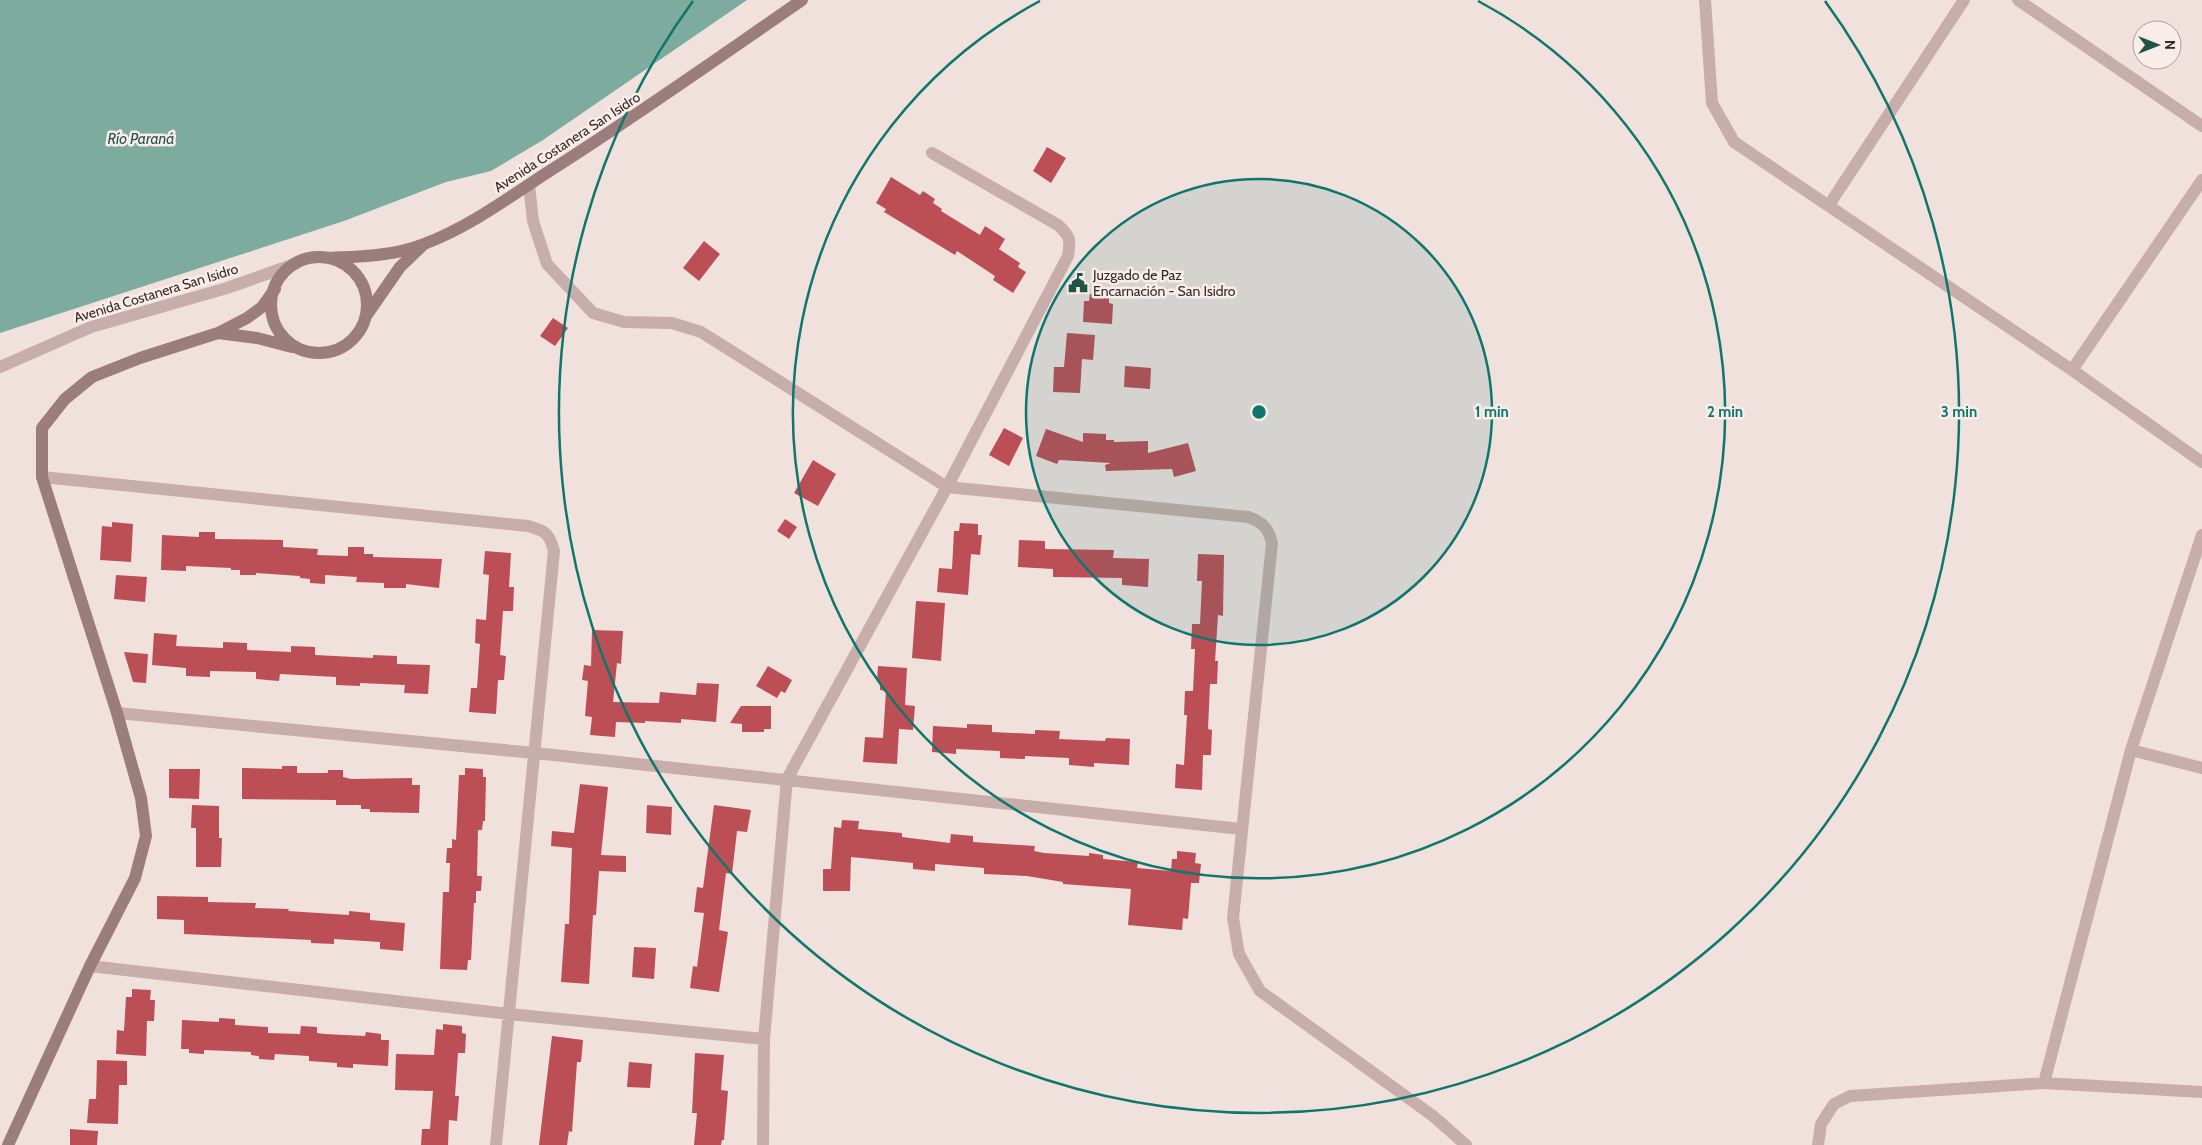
<svg xmlns="http://www.w3.org/2000/svg" width="2202" height="1145" viewBox="0 0 2202 1145" font-family="Cabin,sans-serif">
	<rect width="100%" height="100%" fill="#f0e1dd"/>
	<path fill="#7eab9f" d="M0,0H747L543,140L491,171L446,182L344,221L0,333Z"/>
	<path fill="#bc4f55" d="M1047,147L1066,158L1051,183L1033,171Z
		M891,177L920,195L923,191L935,199L933,203L942,209L941,211L980,235L985,226L1005,239L999,249L1020,263L1018,267L1026,272L1013,293L993,280L995,276L957,251L955,255L884,212L886,209L876,203Z
		M704,241L720,254L699,281L683,268Z
		M1090,294L1109,295V303L1113,304L1112,324L1083,322L1084,301H1089Z
		M553,318L568,328L555,346L540,336Z
		M1067,333L1095,335L1093,360L1082,359L1080,393L1053,392L1054,367H1064Z
		M1125,366L1151,368L1150,389L1124,387Z
		M1004,428L1023,438L1009,466L989,455Z
		M1046,429L1083,442V433L1106,434V440H1114V442L1148,441V453L1188,443L1196,471L1174,477L1172,469L1106,471L1105,465L1111,463L1059,460L1057,464L1036,456Z
		M813,460L836,474L818,506L794,493Z
		M785,519L797,527L789,539L777,531Z
		M112,522L133,524L131,562L100,560L102,526L112,527Z
		M960,523L978,524V535H982L980,555L971,554L968,595L937,592L939,568L952,569L954,531H959Z
		M199,532H215V539L283,540V547L318,549L317,555L348,556V547H364V554H373V557L442,559L439,588L406,584V588H384V583L356,582L357,577L325,575V584L310,583V579L300,578V576L256,573V575H240V570H231V568L186,566V571L161,570L162,535L199,537Z
		M1019,540L1045,541V549L1114,550L1113,558L1149,559L1148,587L1122,585V578L1053,577V569L1018,567Z
		M485,551L511,553L509,587H514L513,611H503L500,655L506,656L504,680H498L496,714L469,712L471,688H477L480,644L475,643L476,619L486,620L489,575L483,574Z
		M1198,554L1224,555L1223,616L1218,615L1215,661H1218L1217,684H1210L1208,729L1212,730L1211,755H1203L1202,790L1175,788L1176,764L1184,765L1187,715H1184L1185,691H1193L1195,649H1191L1192,624H1200L1202,581H1197Z
		M116,575L147,577L145,602L114,599Z
		M916,601L945,603L941,661L912,658Z
		M592,630L623,631L621,664L617,663L613,702L659,703L660,692L696,695L697,683L719,684L716,722L681,719V723L645,721V723L616,722L615,737L590,735L592,717L585,716L588,681L582,680L584,665L591,666Z
		M154,633L177,635L176,646L223,648V642L247,643V650L291,652V646L315,647V655L373,658V655L397,656V664L430,665L428,694L404,693L405,685L360,683V686L336,685V677L280,674L279,681L256,679V672L210,671V677L186,676V668L152,665Z
		M124,652L148,654L146,683L133,682Z
		M768,666L792,680L785,693L781,691L777,698L756,686Z
		M878,666L907,668L905,705L915,706L913,730L899,729L897,764L863,762L865,737L883,738L886,691L880,690V681H877Z
		M741,706H771V729H764V732H742V724L730,723Z
		M967,724L992,725V732L1035,734V730L1060,731L1059,739L1105,741L1106,738L1130,739L1129,765L1094,763V767L1069,765V758L1025,756V759L1000,758V751L956,749V754L932,752L933,726L967,728Z
		M282,766H297V773H328V770H343V777L351,779L412,778V785H420L419,813L370,812V809H361V805H336V800L242,799V768L282,769Z
		M465,768L483,769V777H486L485,821H483L482,830H478L477,876H482L481,891H476V903H474L471,960H468L467,970L440,969L443,892H449L450,863H446L447,848H452V839L456,840L459,775H465Z
		M169,769H200L199,799L169,798Z
		M580,784L608,787L601,855L626,856V872L599,871L596,915H593L589,984L561,982L565,924H569L572,848L551,846L552,831L574,833Z
		M192,805L219,806V838H222L221,867H196V828H191Z
		M647,805L672,807L671,835L646,833Z
		M714,805L751,810L747,832L737,831L732,874L726,873L719,930L728,932L719,992L690,988L693,966L697,967L704,913L694,912L697,887L703,888Z
		M842,820L859,821L858,829L902,833V837L950,843L951,834L973,836V842L1035,846L1034,851L1044,853L1089,856V853L1103,855V859L1138,862L1137,868L1171,871L1172,859H1177V851L1196,853L1195,863L1201,864L1199,883H1191L1188,919L1183,918L1182,930L1128,925L1131,889L1063,884V882L1027,876L984,874V868L935,864V871L913,869V863L851,857L850,891H823V869H831L834,827L841,828Z
		M157,896L208,897V902L256,903L255,908L289,909L288,911L349,915V911L370,913V920L405,923L403,951L380,949V942L334,939V944L311,943V940L184,934V920L157,919Z
		M634,947L656,948L654,979L632,977Z
		M132,989L151,990L150,1000H155L154,1021H147L146,1056L116,1054L117,1030L124,1031L126,997H132Z
		M219,1018L235,1019V1025L268,1027V1033L300,1034L301,1026L317,1027V1033L325,1034L365,1036L366,1032L381,1034V1040H389L388,1066L353,1064V1068L337,1067V1063L309,1061V1056L275,1054L274,1060L259,1059V1056L251,1055V1052L204,1050V1054L189,1053V1049H181L182,1020L219,1022Z
		M443,1024L462,1026V1033L466,1034L465,1053H458L455,1096H459L457,1121L449,1120L448,1145H421L422,1129H430L433,1091L395,1090L396,1054L434,1055L436,1029L443,1030Z
		M552,1036L583,1040L581,1062H577L572,1132L569,1131L567,1145H539Z
		M695,1053L724,1055L721,1090L728,1091L724,1140H722L721,1145H694L697,1113H692Z
		M97,1060L127,1061V1085H119L118,1124L87,1123L89,1099H96Z
		M629,1062L652,1064L650,1088L627,1087Z
		M70,1129L98,1131L97,1145H70Z"/>
	<g fill="none" stroke-linecap="round" stroke-linejoin="round">
		<path stroke="#c7aeaa" stroke-width="12" d="M1705,0L1712,103L1734,142L2072,370L2202,462
			M2018,0L2202,126
			M529,185L533,221L547,264L593,313L624,322L672,323L701,332L947,487L1248,517C1262,522 1268,527 1272,543L1233,918L1239,954L1260,991L1433,1116L1466,1145
			M1829,205L1964,0
			M0,367L91,327L227,288L295,264
			M2072,370L2202,180
			M42,477L528,526C546,531 549,533 554,551L496,1145
			M117,713L535,753L1241,829
			M2131,750L2202,768
			M90,966L509,1014L764,1039
			M2044,1083L2131,750L2202,535
			M763,1145L764,1039L787,779L947,487L1068,256C1071,240 1070,236 1058,225L932,153
			M1818,1145L1821,1124L1834,1104L1850,1096L2044,1083L2202,1092"/>
		<path stroke="#9b7d7b" stroke-width="12" d="M271 305a48 48 0 1 1 96 0a48 48 0 1 1-96 0Z
			M327,258C359,257 394,256 424,244C469,227 508,198 548,172C635,117 718,58 802,0
			M366,316L400,267L422,246
			M218,333L257,338L292,347
			M8,1145L90,966L135,878L146,836L141,798L117,713L42,477V428L65,399L92,377L140,358L218,333L247,318L262,307L275,289"/>
	</g>
	<circle cx="1259" cy="412" r="233" fill="#0f766e" fill-opacity=".12"/>
	<g fill="none" stroke="#0f766e" stroke-width="2.5">
		<circle cx="1259" cy="412" r="233"/>
		<path d="M1478 1A466 466 0 1 1 1040 1"/>
		<path d="M1825 1A700 700 0 1 1 693 1"/>
	</g>
	<defs>
		<symbol id="civic-bare" viewBox="-9 -9 18 18"><path d="M-.6-6.5H3V-4.5H.6V-3L4-1V1h2V6H-6V1h2V-1L-.6-3ZM-1.2 2.5V6h2.4V2.5Z" fill="#225348" stroke="#f8ede9" stroke-width="2.5" paint-order="stroke"/></symbol>
	</defs>
	<g fill-rule="evenodd">
		<use href="#civic-bare" x="1064" y="269" width="28" height="28"/>
	</g>
	<g text-anchor="middle" stroke-width="5" stroke-linejoin="round" paint-order="stroke">
		<g font-size="14" fill="#352929" stroke="#f8ede9">
			<text transform="translate(567 142) rotate(-33)" y="5">Avenida Costanera San Isidro</text>
			<text transform="translate(156 293) rotate(-17)" y="5">Avenida Costanera San Isidro</text>
		</g>
		<g font-size="14" fill="#352929" stroke="#f8ede9" text-anchor="start">
			<text x="1093" y="280">Juzgado de Paz<tspan x="1093" dy="16">Encarnación - San Isidro</tspan></text>
		</g>
		<g font-size="15" font-style="italic" fill="#225348" stroke="#f8ede9">
			<text x="141" y="144">Río Paraná</text>
		</g>
	</g>
	<circle cx="1259" cy="412" r="8" fill="#0f766e" stroke="#f8ede9" stroke-width="2.5"/>
	<g font-size="15" text-anchor="middle" font-weight="bold" fill="#0f766e" stroke="#f8ede9" stroke-width="5" stroke-linejoin="round" paint-order="stroke">
		<text x="1492" y="417">1 min</text>
		<text x="1725" y="417">2 min</text>
		<text x="1959" y="417">3 min</text>
	</g>
	<g transform="translate(2157 45) rotate(90)"><circle r="24" fill="#f8ede9" stroke="#aa9f9c"/>
	<path d="M0-4L9 19L0 12L-9 19Z" fill="#225348"/>
	<text y="-8" font-size="14" font-weight="bold" text-anchor="middle" fill="#352929">N</text>
	</g>
</svg>
